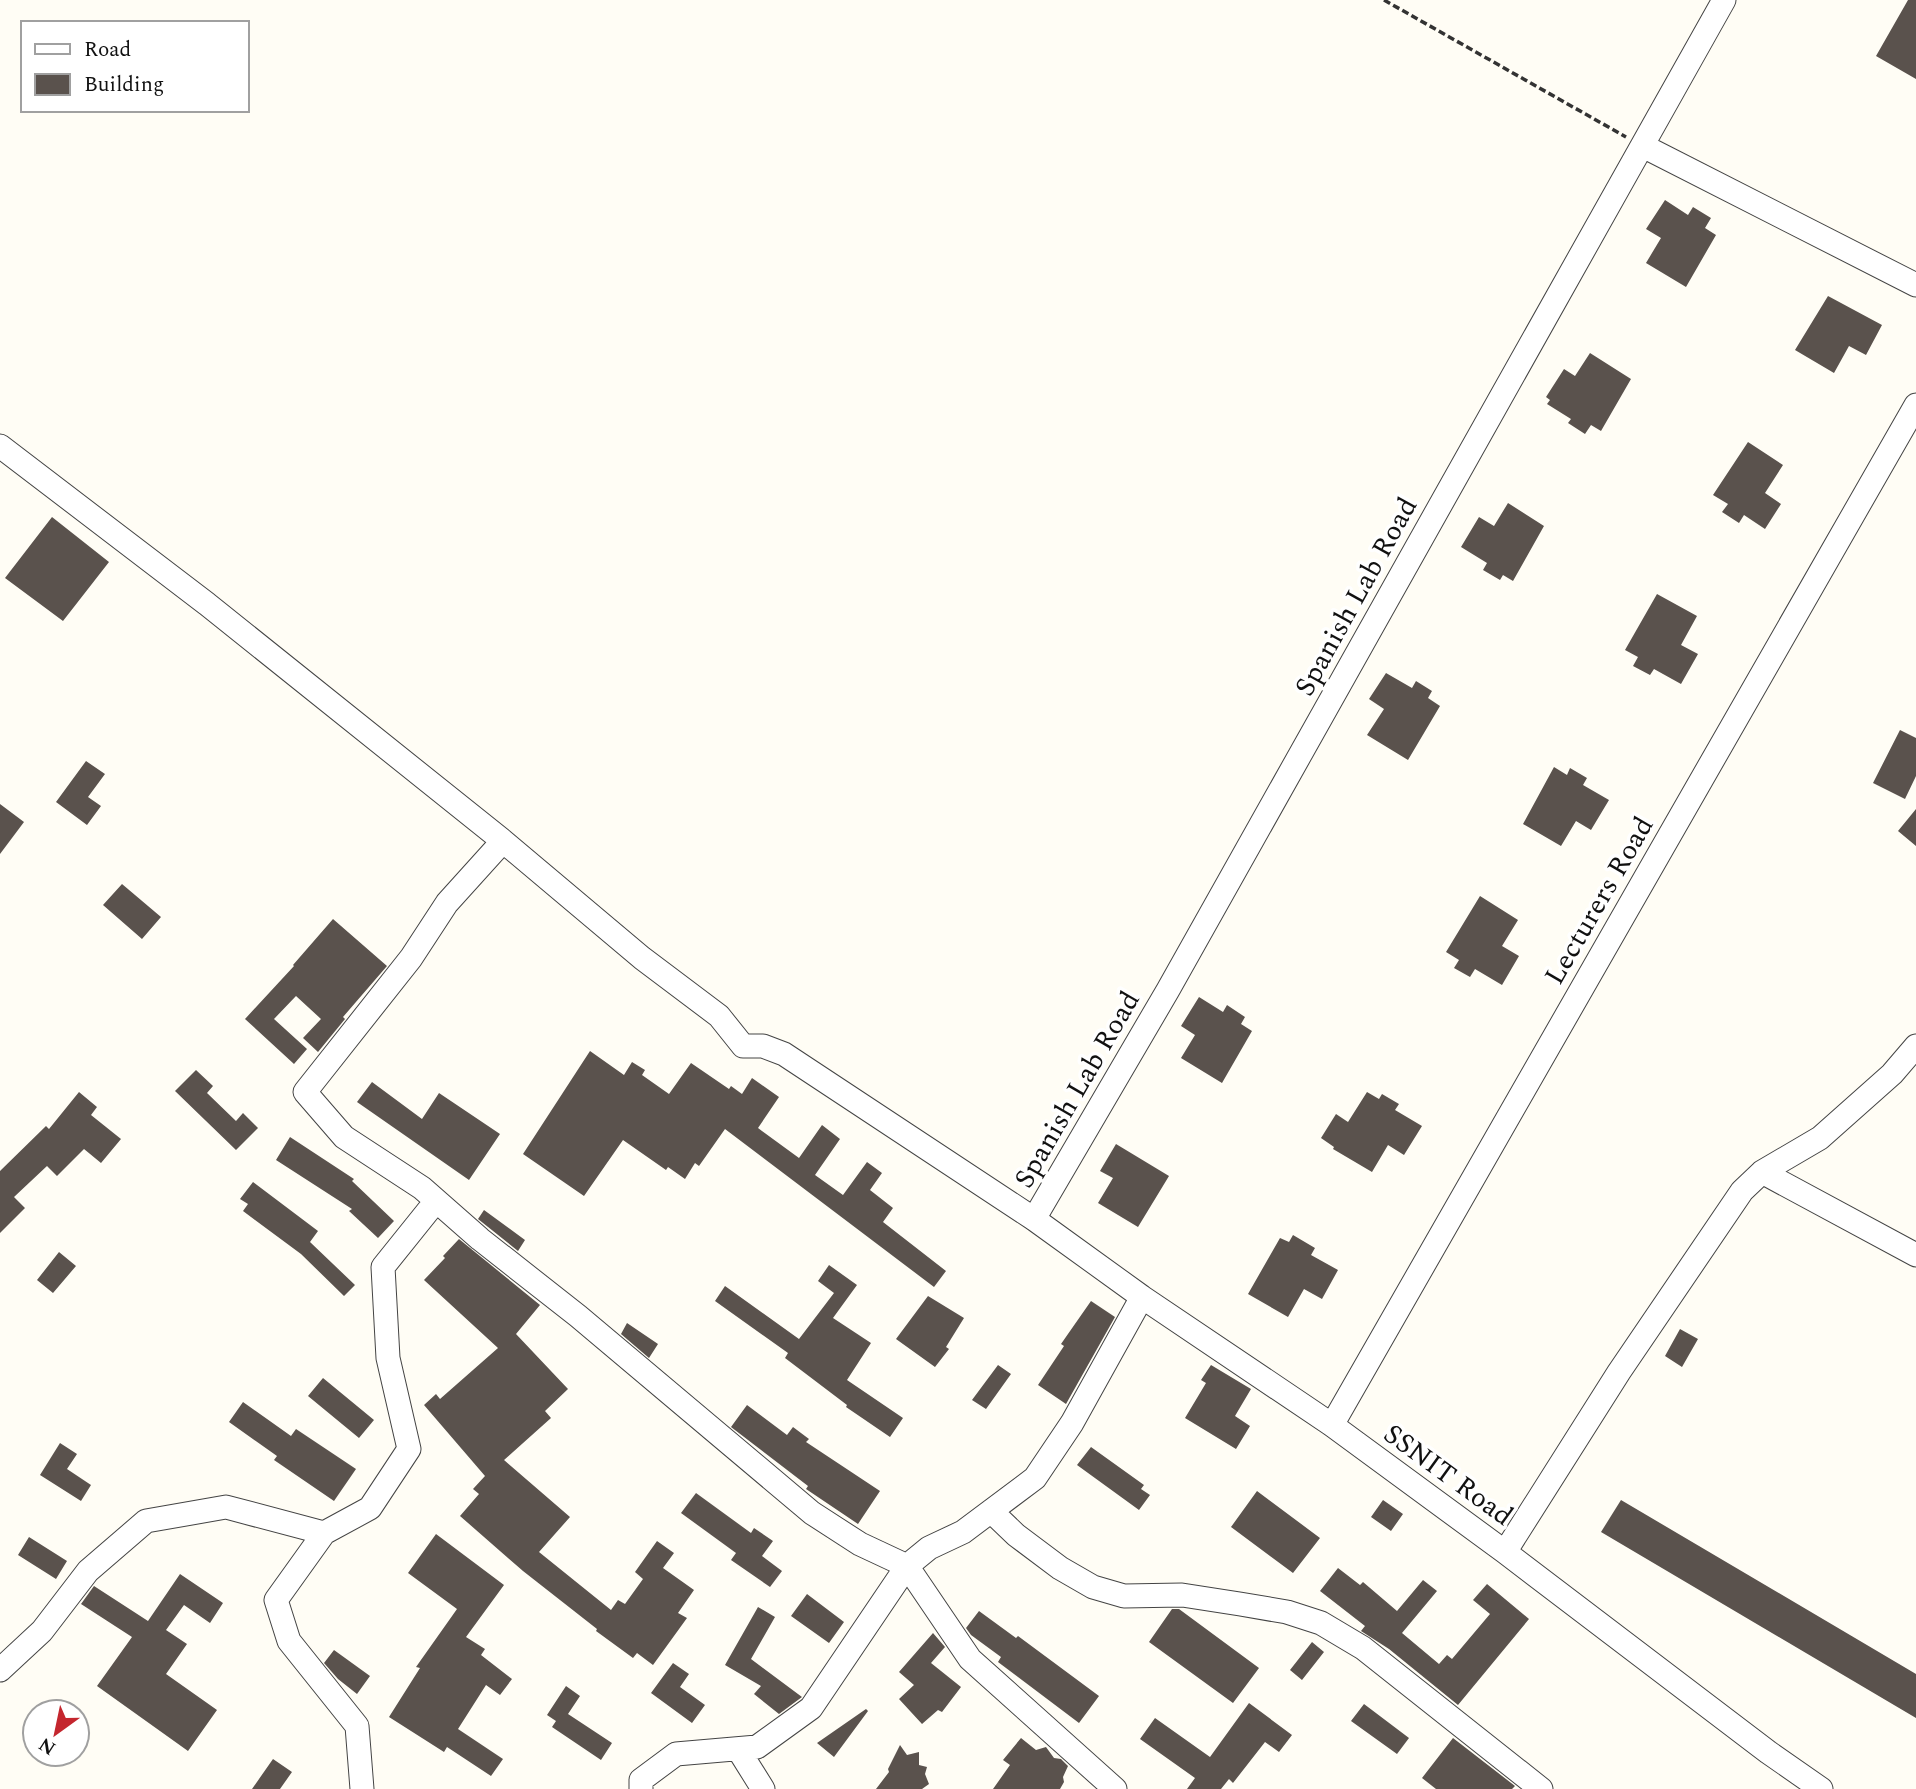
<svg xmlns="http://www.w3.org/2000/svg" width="1916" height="1789" viewBox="0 0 1916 1789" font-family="Spectral,serif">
	<rect width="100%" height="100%" fill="#fffdf5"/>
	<path fill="#5a524d" d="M1908,0H1916V79L1876,56Z
		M1665,200L1688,215L1693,207L1711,218L1705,228L1716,235L1686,287L1646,263L1661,238L1646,229Z
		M1828,296L1882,325L1866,355L1849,346L1834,373L1795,350Z
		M1590,353L1631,379L1601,431L1591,425L1585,434L1568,423L1571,419L1547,404L1550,400L1546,397L1564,369L1575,376Z
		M1748,442L1783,465L1765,493L1781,504L1765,529L1744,515L1739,523L1722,512L1728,504L1713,495Z
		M1508,503L1544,526L1513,581L1503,575L1500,580L1483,570L1487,563L1461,547L1479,517L1494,526Z
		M52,517L109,562L63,621L5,578Z
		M1657,594L1697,616L1681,645L1698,654L1681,684L1654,669L1650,675L1633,666L1638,657L1625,650Z
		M1386,673L1412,688L1416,681L1432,691L1428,698L1440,706L1408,760L1367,735L1384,709L1369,699Z
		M1900,730L1916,738V776L1905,799L1873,783Z
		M86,761L105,774L88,797L101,806L87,825L56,802Z
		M1554,767L1567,775L1570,768L1587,778L1583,785L1609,800L1591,830L1576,821L1561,846L1523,824Z
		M0,804L24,822L0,854Z
		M1916,809V846L1898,831Z
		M122,884L161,917L142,939L103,905Z
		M1480,896L1518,920L1502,946L1519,956L1502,985L1475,969L1470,977L1454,968L1459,960L1446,952Z
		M333,919L387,966L343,1017L345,1019L318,1052L303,1038L321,1019L296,996L274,1019L307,1049L294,1064L245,1019L294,966L293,965Z
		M1199,997L1223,1012L1227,1005L1245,1017L1241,1024L1252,1031L1222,1083L1181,1058L1195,1035L1181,1026Z
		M590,1051L624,1075L632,1062L645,1070L642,1075L669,1094L691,1063L729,1089L731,1086L742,1094L752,1078L779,1097L758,1128L799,1158L822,1125L840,1139L815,1175L843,1195L867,1162L882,1173L870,1190L893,1208L883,1222L946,1271L934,1287L725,1129L699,1166L695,1163L685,1179L668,1167L666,1170L623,1140L584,1196L523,1154Z
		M196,1070L213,1086L207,1093L236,1121L243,1113L258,1128L236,1150L175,1091Z
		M372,1082L422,1119L439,1093L500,1134L469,1180L357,1102Z
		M79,1092L97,1107L91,1115L121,1139L101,1163L84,1149L57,1176L47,1166L14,1197L25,1208L0,1233V1171L46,1126L49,1129Z
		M1367,1092L1379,1099L1382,1094L1399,1104L1395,1110L1422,1126L1404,1155L1388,1145L1372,1172L1333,1149L1334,1147L1321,1138L1336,1114L1348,1122Z
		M290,1137L354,1179L352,1181L394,1221L378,1238L349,1211L352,1209L276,1160Z
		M1116,1144L1169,1176L1138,1227L1098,1203L1113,1178L1100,1171Z
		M253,1182L318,1231L310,1242L355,1285L344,1296L301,1254L243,1211L248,1204L240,1199Z
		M484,1210L525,1240L518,1251L478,1219Z
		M1293,1235L1315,1248L1311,1255L1338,1270L1322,1299L1304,1289L1288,1317L1248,1294L1280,1238L1289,1242Z
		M459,1239L540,1305L516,1334L568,1389L545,1411L551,1418L504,1460L570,1517L539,1552L611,1610L618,1600L625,1604L643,1579L635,1572L657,1541L674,1553L663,1568L694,1590L678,1613L687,1618L653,1665L637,1653L633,1658L596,1631L597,1629L523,1571L460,1516L479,1494L473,1489L485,1476L424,1405L436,1394L440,1399L498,1348L424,1280L445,1258L443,1256Z
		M59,1252L76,1266L53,1293L37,1280Z
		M829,1265L857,1285L833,1318L871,1343L847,1380L903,1418L890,1437L846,1407L847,1405L785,1358L788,1353L715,1301L725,1286L799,1339L834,1293L818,1281Z
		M928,1296L964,1318L946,1347L949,1349L935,1367L896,1339Z
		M1091,1301L1115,1317L1066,1404L1038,1385L1064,1346L1061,1344Z
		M627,1323L658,1344L649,1358L621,1334Z
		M1680,1329L1698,1339L1682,1367L1665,1356Z
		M998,1365L1011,1374L986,1409L972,1400Z
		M1211,1365L1251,1389L1235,1416L1250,1426L1236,1449L1185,1418L1206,1383L1201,1380Z
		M323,1378L374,1420L359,1438L308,1396Z
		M243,1402L291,1436L296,1429L356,1469L334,1501L274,1460L277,1456L229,1422Z
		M747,1405L787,1435L793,1427L809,1439L806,1442L880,1491L858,1524L806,1489L808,1486L731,1427Z
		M60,1443L77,1454L67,1469L91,1485L81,1501L40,1475Z
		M1091,1447L1144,1485L1141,1489L1150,1495L1139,1510L1077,1465Z
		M1257,1491L1320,1538L1293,1573L1231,1527Z
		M696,1493L751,1533L754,1528L773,1541L762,1556L782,1571L770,1587L731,1560L736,1553L681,1513Z
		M1383,1500L1403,1514L1391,1531L1371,1517Z
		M1621,1500L1916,1674V1718L1601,1532Z
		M436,1534L504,1585L466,1637L485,1649L481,1655L512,1679L500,1695L486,1685L458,1729L503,1759L491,1776L447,1747L444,1752L389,1717L420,1668L416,1667L457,1609L408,1573Z
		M29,1537L67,1561L56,1579L18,1555Z
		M1338,1568L1360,1585L1363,1582L1397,1611L1423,1580L1437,1591L1402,1633L1439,1664L1447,1655L1452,1659L1490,1614L1473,1600L1487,1584L1529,1619L1458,1705L1389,1649L1361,1631L1365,1626L1320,1591Z
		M180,1574L223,1603L210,1623L184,1605L166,1630L187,1644L166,1674L217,1710L188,1751L97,1686L132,1637L81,1604L94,1586L148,1621Z
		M807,1594L844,1622L829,1643L791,1616Z
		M758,1607L775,1617L751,1659L802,1697L779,1714L754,1694L761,1686L725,1665Z
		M1172,1609H1179L1259,1668L1233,1703L1149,1642Z
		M979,1611L1016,1638L1018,1636L1099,1696L1079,1723L998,1662L1001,1657L971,1635L966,1628Z
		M933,1633L945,1647L931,1663L961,1687L942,1712L938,1710L922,1724L899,1699L914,1685L899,1672Z
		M1312,1642L1324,1652L1302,1680L1290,1670Z
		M334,1650L370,1676L357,1694L338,1679L324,1663Z
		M673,1663L689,1674L680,1687L705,1705L692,1723L651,1693Z
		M566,1686L580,1696L568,1714L612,1743L601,1760L552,1727L556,1721L547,1715Z
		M1249,1703L1292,1735L1279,1752L1265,1742L1233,1783L1229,1779L1221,1789H1187L1195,1778L1140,1739L1155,1718L1210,1757Z
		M1364,1704L1409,1738L1397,1754L1351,1721Z
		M866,1709L868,1711L834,1757L817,1743Z
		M1021,1738L1036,1750L1046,1747L1054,1758L1061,1759L1068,1766L1063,1777L1064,1782L1060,1789H993L1010,1765L1003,1760Z
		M1453,1738L1515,1786L1512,1789H1436L1422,1778Z
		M900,1745L907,1755L919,1752V1765L927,1767L925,1774L929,1784L922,1789H876L889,1772L888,1769Z
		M273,1759L292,1772L280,1789H252Z"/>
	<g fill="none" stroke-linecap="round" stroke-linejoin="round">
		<defs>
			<path id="minor" d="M1643,146L1916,285
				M0,446L207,604L503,841L642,958L719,1016L743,1046H763L784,1054L1034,1219L1142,1297L1332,1425L1505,1552L1768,1752L1821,1789
				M503,841L447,903L411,958L305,1092L344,1137L422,1188L480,1239L578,1316L812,1513L860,1544L907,1566L970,1659L1115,1789
				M1762,1172L1916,1255
				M1034,1219L1168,990L1724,0
				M1332,1425L1916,405
				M991,1511L1016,1535L1060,1568L1093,1587L1124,1596L1182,1595L1240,1604L1287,1612L1321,1623L1363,1648L1541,1789
				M1505,1552L1619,1372L1742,1191L1762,1172L1820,1138L1892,1074L1916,1046
				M0,1670L42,1631L88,1571L146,1521L226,1507L324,1533
				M738,1749L763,1789
				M362,1789L357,1726L289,1641L276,1600L324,1533L370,1508L409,1449L388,1358L383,1267L436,1201
				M641,1789V1780L676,1754L757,1747L811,1708L907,1566L929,1548L963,1532L1035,1478L1072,1423L1142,1297"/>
		</defs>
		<use href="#minor" stroke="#444" stroke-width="25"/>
		<path stroke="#333" stroke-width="3.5" stroke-dasharray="7 3.5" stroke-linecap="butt" d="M1384,0L1626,137"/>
		<use href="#minor" stroke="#fff" stroke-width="23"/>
	</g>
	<g text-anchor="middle" stroke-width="7" stroke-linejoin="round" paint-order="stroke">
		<g font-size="28" fill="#111" stroke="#fff">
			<text transform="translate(1355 596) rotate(-61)" y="10">Spanish Lab Road</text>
			<text transform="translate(1598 900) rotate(-60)" y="10">Lecturers Road</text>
			<text transform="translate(1076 1089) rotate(-60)" y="10">Spanish Lab Road</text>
			<text transform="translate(1449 1474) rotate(36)" y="10">SSNIT Road</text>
		</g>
	</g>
	<rect x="21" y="21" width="228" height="91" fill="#ffffff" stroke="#a0a0a0" stroke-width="2"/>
	<rect x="35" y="44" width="35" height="10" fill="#ffffff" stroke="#a0a0a0" stroke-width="2"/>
	<text x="84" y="56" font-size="21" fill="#111111">Road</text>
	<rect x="35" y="74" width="35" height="21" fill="#5a524d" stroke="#a0a0a0" stroke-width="2"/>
	<text x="84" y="91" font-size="21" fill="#111111">Building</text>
	<g transform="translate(56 1733) rotate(213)"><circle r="33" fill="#ffffff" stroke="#a0a0a0" stroke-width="2"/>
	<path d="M0-5L12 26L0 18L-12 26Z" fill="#c4262e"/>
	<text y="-10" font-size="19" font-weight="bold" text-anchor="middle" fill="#111111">N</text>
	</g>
</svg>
